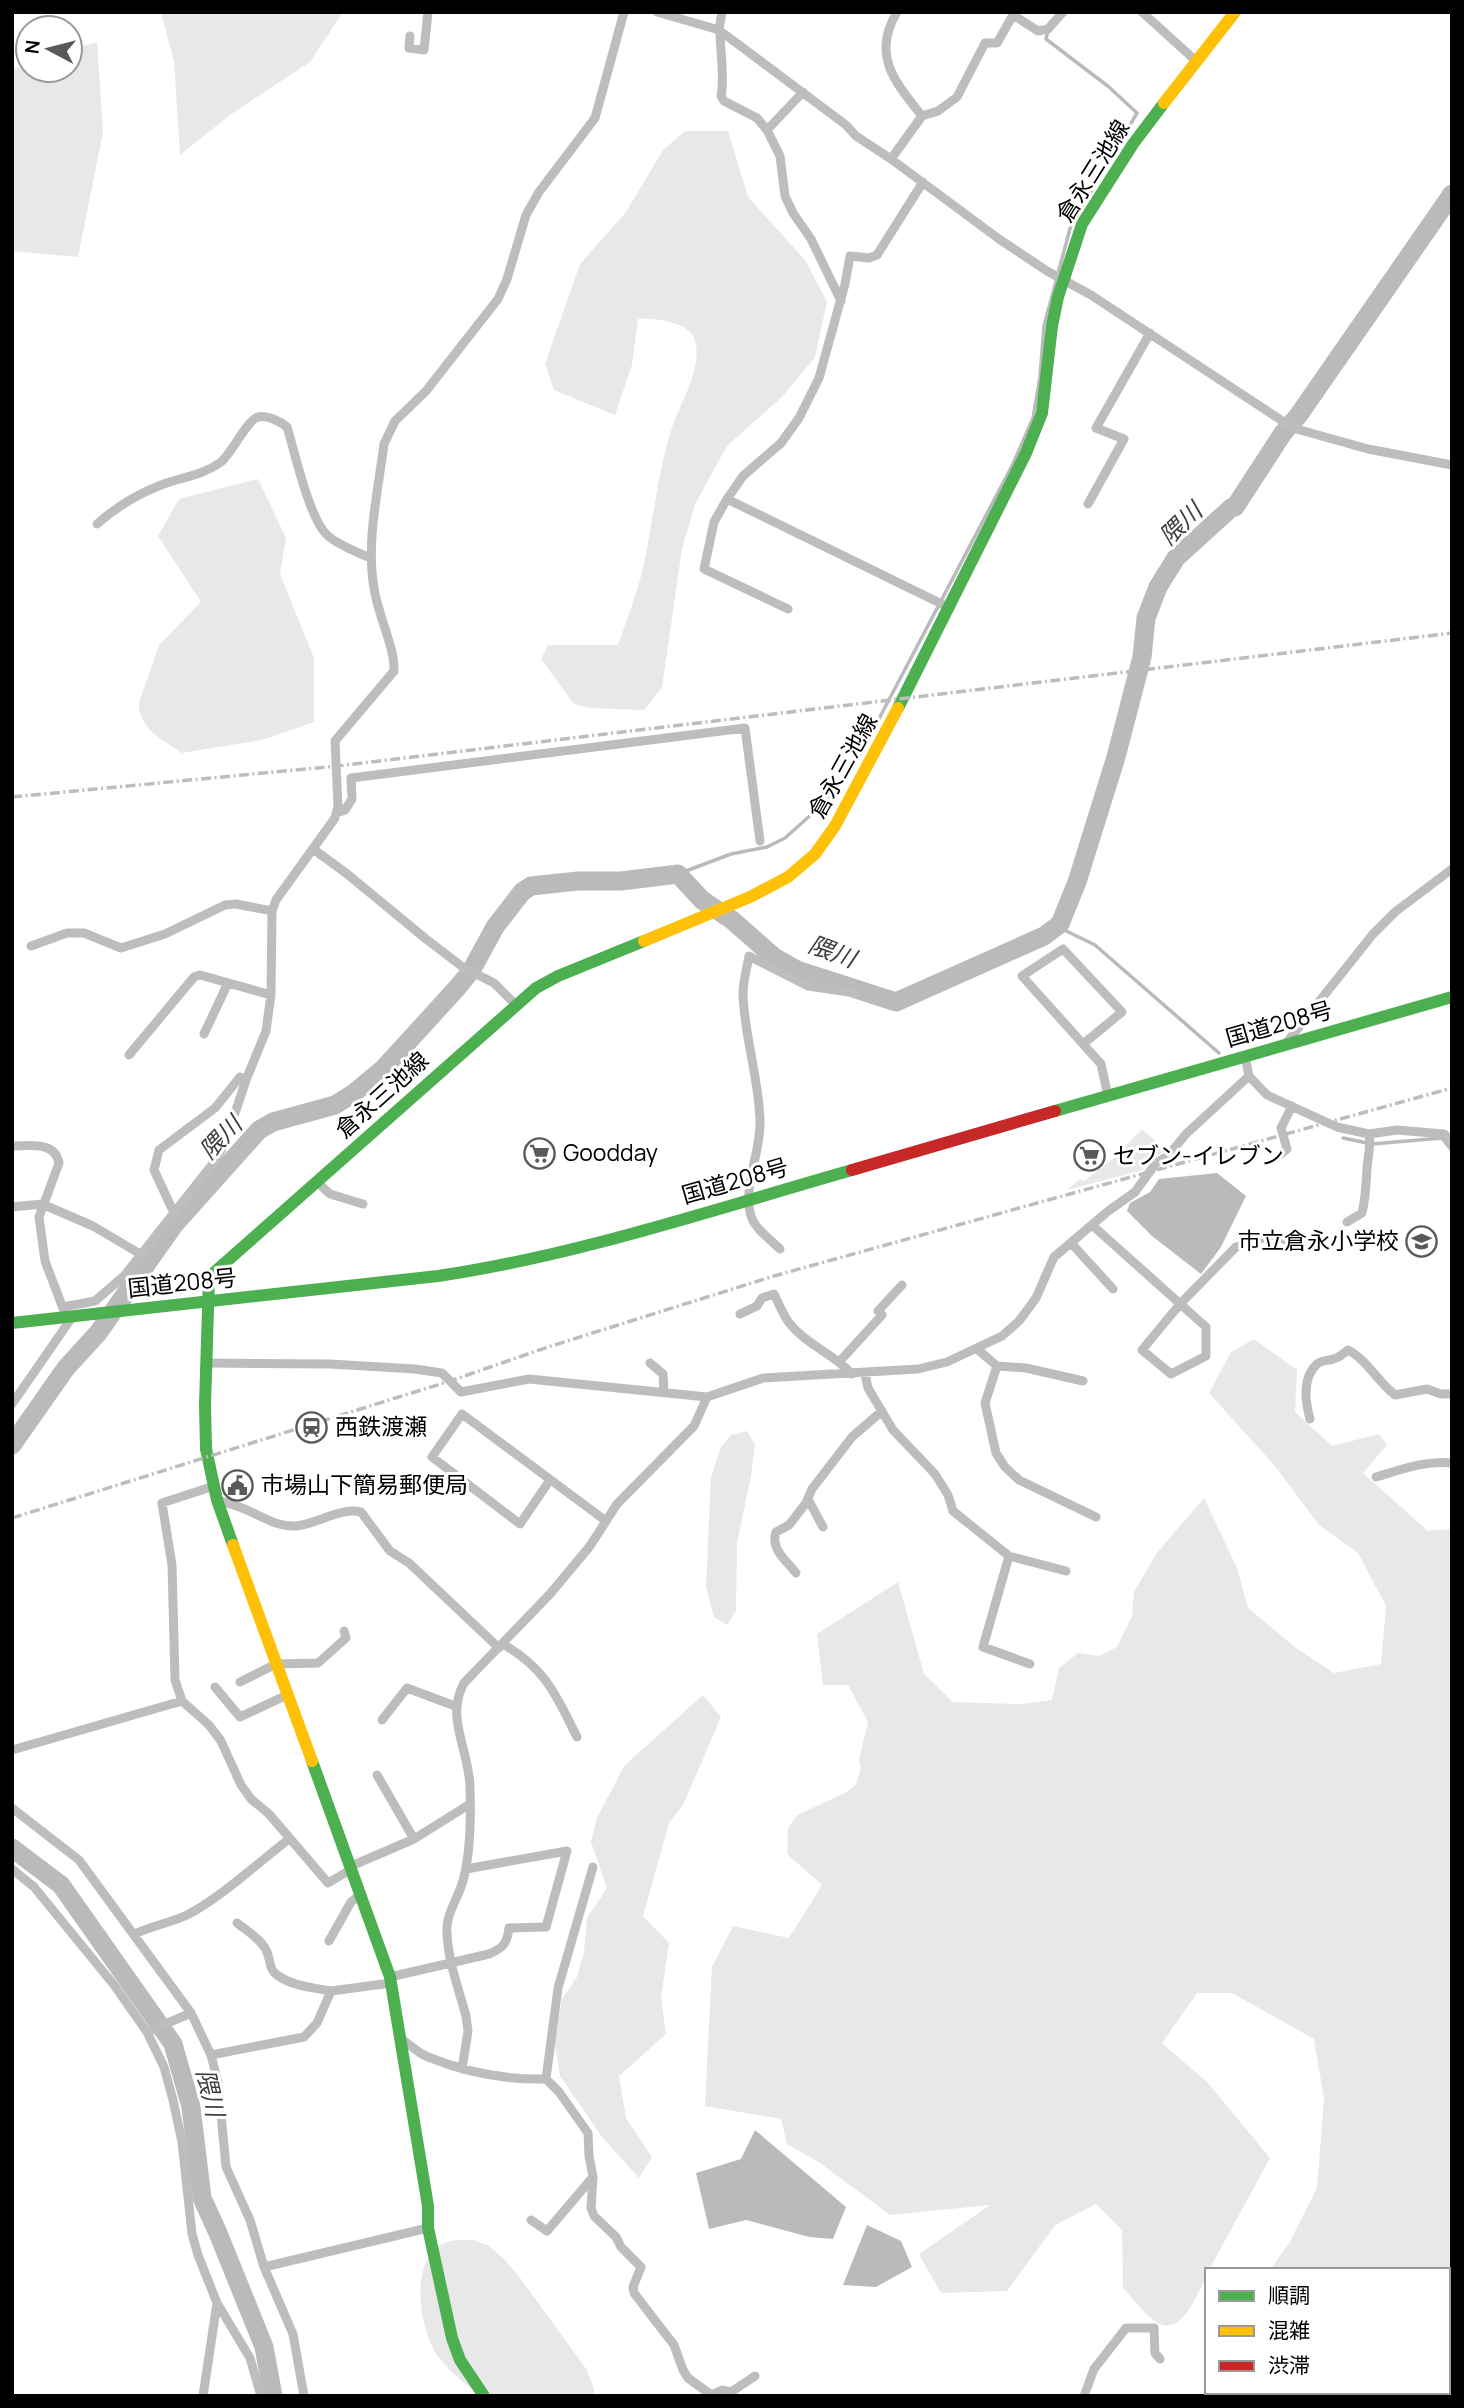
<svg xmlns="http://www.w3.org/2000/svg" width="1464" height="2408" viewBox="0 0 1464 2408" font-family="Manrope,'Noto Sans JP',sans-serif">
	<rect width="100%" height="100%" fill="#fff"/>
	<path fill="#e8e8e8" d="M161,12H343L310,62L230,115L180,155L174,62Z
		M97,42L103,132L78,257L12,251V69L28,64V70H70V50Z
		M685,131H728L748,197L805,260L827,302L815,357L782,397L727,446L695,504L682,549L662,687L644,710L590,708L574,704L541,659L548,645H618C627,619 637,594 643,568C653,523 657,476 671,431C679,404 703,370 695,340C689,321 653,318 638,319L632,365L615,415L554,390L545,364L580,264L626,212L663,150Z
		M258,479L286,538L280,574L314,658V722L262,740L182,753C164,740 138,729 139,703L159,645L201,602L158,536L179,499Z
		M1142,1129L1166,1150L1147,1163L1143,1170L1067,1190L1080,1179L1084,1181L1114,1158Z
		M1254,1339L1297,1370L1295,1412L1332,1446L1379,1434L1387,1445L1363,1473L1428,1531L1452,1529V2396H1211V2392H1448V2270H1270L1289,2243L1317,2188L1324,2099L1314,2039L1232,1993H1197L1162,2043L1207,2082L1270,2158L1209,2270H1207V2275C1198,2291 1183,2337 1158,2323C1145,2316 1133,2298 1123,2288L1122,2230L1096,2204L1055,2225L1007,2291L941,2293L919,2254L990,2205L890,2215L820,2163L787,2144L781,2119L705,2106L712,1967L733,1926L789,1938L822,1885L787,1854L788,1828L797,1815L847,1792L856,1784L861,1767L859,1760L868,1722L848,1685H823L817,1634L898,1582L924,1674L953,1702L1022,1704L1052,1700L1059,1668L1078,1653L1099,1656L1117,1647L1132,1616L1134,1592L1156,1554L1204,1498L1237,1568L1248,1608L1296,1648L1334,1673L1381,1664L1386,1606L1358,1553L1319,1525L1275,1466L1209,1393L1231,1352Z
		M747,1431L755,1445L751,1476L737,1543L736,1611L727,1625L714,1617L706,1587L711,1477L721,1447L731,1435Z
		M703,1695L721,1717L683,1805L669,1823L643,1916L669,1943L661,1998L666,2034L619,2076L626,2118L652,2157L639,2178L602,2137L560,2076L555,2043L562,1999L577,1977L584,1952L587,1918L607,1888L591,1842L597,1818L624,1766Z
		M456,2240H473L489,2246L505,2260L520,2278L587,2370L594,2389V2396H481C466,2385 448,2370 437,2355C421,2331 412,2276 432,2252C438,2244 447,2242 456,2240Z"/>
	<path fill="#bababa" d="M1217,1173L1246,1196L1221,1247L1201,1274L1152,1236L1127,1211L1130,1203L1150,1192L1159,1179Z
		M755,2130L846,2207L833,2239L809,2237L746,2220L709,2229L696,2173L741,2159Z
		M867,2225L901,2241L912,2267L876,2287L843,2285Z"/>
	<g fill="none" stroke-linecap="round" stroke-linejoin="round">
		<path stroke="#bababa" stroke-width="3.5" d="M678,874L731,854L767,847L785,838L813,813L843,780L862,751L1013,464L1033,418L1040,377L1044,326L1071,225L1137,113L1109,87L1046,39L1048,30
			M1056,926L1095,945L1219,1053
			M1343,1138L1372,1144L1442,1138L1452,1151"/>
		<path stroke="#bababa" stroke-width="19" d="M12,1445L66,1368L98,1333L174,1225L259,1130L273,1122L335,1105L354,1093L384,1068L457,988L471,971L495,927L522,892L531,886L578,881H621L678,874L702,900L732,920L774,957L797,970L896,1002L1044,936L1060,924L1077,882L1116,757L1142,657L1146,618L1158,587L1176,558L1231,508L1235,507L1283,433L1298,416L1452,194
			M12,1848L61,1885L173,2044L191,2107L202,2198L218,2233L264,2347L273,2396"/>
		<path stroke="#bdbdbd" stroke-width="9" d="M657,12L719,30L846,125L856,136L891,159L999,239L1047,271L1091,295L1293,428L1368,449L1452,465
			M897,12C871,55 895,82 922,116
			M1142,12L1195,60
			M719,30L722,12
			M720,31C720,49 725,80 721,96L724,101L757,118L767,130L780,156L785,196L793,213L811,239L841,301
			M410,36L409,48L424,50L428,12
			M767,130L803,92
			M891,159L922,116L938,111L957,97L985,43H997L1013,15L1038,31L1048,29L1063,12
			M727,499L950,608
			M1088,504L1124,439L1096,428L1150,333
			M97,524C115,508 138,494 161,485C181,477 202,476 221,462C232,453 247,420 258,417C267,415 280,421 287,427C295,453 309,518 327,535C339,546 356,551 370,558
			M788,609L704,569L714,522L727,499L743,476L781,443L799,418L819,378L845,284L850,256L869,258L877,255L923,182
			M336,813L345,810L352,799L351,778L745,728L760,841
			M313,849L346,873L426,939L464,968L494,983L515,1004
			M31,946L67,933H84L121,948L165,934L225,905L236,904L272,911
			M204,1034L228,983
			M1287,1042L1373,934L1395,912L1452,869
			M1083,1044L1122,1012L1063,949L1022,976L1101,1064L1108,1096
			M129,1055L194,977L200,975L271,995
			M1245,1056L1249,1076L1267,1095L1337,1127L1369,1134L1397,1130L1444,1134L1452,1142
			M12,1146C30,1146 55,1141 59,1163L39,1217L45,1261L64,1311
			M1281,1154L1287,1149L1281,1128L1292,1106
			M316,1181L330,1194L363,1204
			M12,1207L42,1204L93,1226L142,1255
			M174,1213L154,1170L159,1150L215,1108L240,1077L246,1080
			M1347,1222L1362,1213C1366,1197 1366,1184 1367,1168C1368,1155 1371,1148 1369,1134
			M1092,1225L1206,1327V1356L1171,1374L1142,1350L1180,1304L1236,1247L1272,1235L1289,1241
			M1071,1243L1113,1289
			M780,1249C770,1239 752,1227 750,1212C744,1182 761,1152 760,1121C759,1078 744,1036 743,993C743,981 747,968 749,956L808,986L856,993
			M63,1307L95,1301L124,1276L215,1161L225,1143L246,1080L266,1031L271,995L272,911L276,900L335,818L338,806L335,741L394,671C395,647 378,616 374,588C366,542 378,491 384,444L395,421L426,391L498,299L507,279L526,215L539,192L595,118L624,12
			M740,1314L757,1306L762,1298L774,1294C779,1304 783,1315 790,1324C807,1345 834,1354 852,1374
			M977,1349L997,1366
			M840,1361L882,1315L878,1311L902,1285
			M206,1363L330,1364L415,1369L442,1373L461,1392L529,1379L707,1397L763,1378L918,1369L947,1362L1002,1336L1019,1321L1036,1298L1054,1257L1107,1212L1135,1192L1156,1163L1168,1156L1186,1134L1249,1076
			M650,1363L663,1374L664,1393
			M865,1374L868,1388L893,1430L935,1474L948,1495L953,1511L1009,1556L1066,1571
			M1083,1381L1026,1368L997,1366L985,1403L996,1453L1005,1467L1019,1480L1096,1517
			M12,1404L73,1316
			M1310,1419C1305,1401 1302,1378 1317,1364C1322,1360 1328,1361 1333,1359C1339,1358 1344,1353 1348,1350C1365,1358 1379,1383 1395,1395L1427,1389L1441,1394H1452
			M1376,1477C1400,1470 1426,1460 1452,1463
			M550,1480L520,1524L432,1457L462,1414L606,1521
			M214,1486L162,1503L172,1565L175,1680L182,1701L209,1725L221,1741L241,1785L251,1799L269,1814L328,1883L350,1870
			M808,1499L823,1527
			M217,1500C227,1503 239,1506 249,1511C265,1518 278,1527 296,1526C318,1524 340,1507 361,1512L390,1551L409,1563L499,1648
			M1009,1556L983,1647L1030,1664
			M796,1573C786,1560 770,1549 776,1532L789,1525L806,1503L812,1489L852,1437L882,1411
			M503,1644C546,1669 556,1695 577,1737
			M240,1682L276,1664L318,1663L346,1638L344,1631
			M215,1687L240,1717L287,1695
			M382,1720L407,1688L455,1706
			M12,1750L182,1701
			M377,1775L414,1839
			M12,1808L79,1860L191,2013L211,2055L218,2083L226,2167L250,2220L264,2267L293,2334L304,2396
			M349,1867L414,1839L470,1804
			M12,1869L34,1887L114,1985L147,2032L164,2067L173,2100L182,2142L192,2234L198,2255L217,2303L250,2358L261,2396
			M237,1923C247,1931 261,1939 266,1950C271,1959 268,1969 277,1975C292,1986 314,1988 331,1991
			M135,1934C151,1926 170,1923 187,1915C219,1899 259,1862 289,1839
			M329,1941L351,1902L360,1895
			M390,1977L489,1954C503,1948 507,1944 509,1928L546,1927L567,1851L466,1869
			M147,2032L191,2013
			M400,2038C409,2044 418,2053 428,2057C465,2072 505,2080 546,2079L559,2092L588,2133L589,2156L593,2177L591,2208L594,2216L616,2237L621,2247L641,2267L633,2287L634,2293L674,2345L683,2370L688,2378L710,2394
			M211,2055L304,2037L317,2023L331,1991L391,1983
			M462,2069L468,2031L466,2016C459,1990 448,1961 447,1933C445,1914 460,1896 464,1877C471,1848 471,1817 470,1787C469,1749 445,1718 464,1683L550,1594L590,1546L617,1504L694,1426L707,1397
			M546,2079L558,1988L593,1867
			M531,2220L547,2231L593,2177
			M264,2267L428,2228
			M203,2396L217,2303
			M709,2396L722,2390L731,2392L755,2376
			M1084,2396L1094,2369L1126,2328H1154L1155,2353L1160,2359"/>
		<path stroke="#4caf50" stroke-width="12" d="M898,708L1026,453L1042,413L1052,326L1058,297L1082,224L1133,144L1164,103
			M1055,1111L1452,997
			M12,1323L438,1276C579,1255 715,1209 852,1170
			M233,1545L217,1500L206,1449L205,1405L209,1277L536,988L558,976L644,941
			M312,1761L390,1977L428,2206V2228L452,2338L460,2360L484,2396"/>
		<path stroke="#ffc107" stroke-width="12" d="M1164,103L1235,12
			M644,941L750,897L788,877L815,854L835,826L898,708
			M233,1545L312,1761"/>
		<path stroke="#c62828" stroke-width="12" d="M852,1170L1055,1111"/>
		<path stroke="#bdbdbd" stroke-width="3.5" stroke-dasharray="10 3.5 2 3.5" stroke-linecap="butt" d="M12,797L337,766L1452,633
			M12,1518L450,1381L548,1347L774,1276L1452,1088"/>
	</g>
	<defs>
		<symbol id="supermarket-ring" viewBox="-11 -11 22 22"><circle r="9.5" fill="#fff" stroke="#595959" stroke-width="1.5"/><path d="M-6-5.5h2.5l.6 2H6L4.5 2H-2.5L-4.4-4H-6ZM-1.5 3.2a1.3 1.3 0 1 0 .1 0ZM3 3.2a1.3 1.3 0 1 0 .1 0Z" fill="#595959"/></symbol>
		<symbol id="school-ring" viewBox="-11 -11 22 22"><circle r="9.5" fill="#fff" stroke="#595959" stroke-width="1.5"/><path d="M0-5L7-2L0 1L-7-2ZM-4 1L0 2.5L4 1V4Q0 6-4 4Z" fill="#595959"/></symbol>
		<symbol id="station-ring" viewBox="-11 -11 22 22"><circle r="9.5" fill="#fff" stroke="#595959" stroke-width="1.5"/><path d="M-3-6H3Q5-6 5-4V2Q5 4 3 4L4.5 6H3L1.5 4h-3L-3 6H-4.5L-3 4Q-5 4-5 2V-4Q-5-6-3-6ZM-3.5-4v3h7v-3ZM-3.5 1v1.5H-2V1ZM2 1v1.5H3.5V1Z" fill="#595959"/></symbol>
		<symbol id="civic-ring" viewBox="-11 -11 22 22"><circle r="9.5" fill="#fff" stroke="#595959" stroke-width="1.5"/><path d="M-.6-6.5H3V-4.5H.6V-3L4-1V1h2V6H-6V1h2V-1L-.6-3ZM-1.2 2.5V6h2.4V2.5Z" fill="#595959"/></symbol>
	</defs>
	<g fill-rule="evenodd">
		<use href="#supermarket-ring" x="522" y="1136" width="35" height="35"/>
		<use href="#supermarket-ring" x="1072" y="1138" width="35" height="35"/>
		<use href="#school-ring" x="1404" y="1224" width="35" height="35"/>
		<use href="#station-ring" x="294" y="1410" width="35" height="35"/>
		<use href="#civic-ring" x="220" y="1468" width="35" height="35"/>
	</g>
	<g text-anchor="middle" stroke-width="6" stroke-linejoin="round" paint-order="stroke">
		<g font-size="23" fill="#000" stroke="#fff">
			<text transform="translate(1093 171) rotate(-58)" y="8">倉永三池線</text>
			<text transform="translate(843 766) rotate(-61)" y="8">倉永三池線</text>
			<text transform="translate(1279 1024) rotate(-16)" y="8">国道208号</text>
			<text transform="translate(382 1095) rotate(-42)" y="8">倉永三池線</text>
			<text transform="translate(735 1181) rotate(-16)" y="8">国道208号</text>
			<text transform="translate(182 1283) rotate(-6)" y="8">国道208号</text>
		</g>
		<g font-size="23" fill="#000" stroke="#fff" text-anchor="start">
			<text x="563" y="1161">Goodday</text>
			<text x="1113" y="1164">セブン-イレブン</text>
			<text x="1399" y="1249" text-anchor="end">市立倉永小学校</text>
			<text x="335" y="1435">西鉄渡瀬</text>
			<text x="261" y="1493">市場山下簡易郵便局</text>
		</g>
		<g font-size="24" font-style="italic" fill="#3e3e3e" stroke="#fff">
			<text transform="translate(1181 524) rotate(-44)" y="8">隈川</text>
			<text transform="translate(832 952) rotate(20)" y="8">隈川</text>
			<text transform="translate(221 1138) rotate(-46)" y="8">隈川</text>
			<text transform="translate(210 2093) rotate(77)" y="8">隈川</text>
		</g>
	</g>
	<rect width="1464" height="2408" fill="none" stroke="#000000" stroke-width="28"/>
	<rect x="1205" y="2268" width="245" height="126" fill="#ffffff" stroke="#999999" stroke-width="2"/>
	<rect x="1219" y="2291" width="35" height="10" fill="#4caf50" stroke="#999999" stroke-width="2"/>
	<text x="1268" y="2303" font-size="21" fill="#000000">順調</text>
	<rect x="1219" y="2326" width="35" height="10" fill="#ffc107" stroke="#999999" stroke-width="2"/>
	<text x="1268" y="2338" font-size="21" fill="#000000">混雑</text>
	<rect x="1219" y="2361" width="35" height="10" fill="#c62828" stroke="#999999" stroke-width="2"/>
	<text x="1268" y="2373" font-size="21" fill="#000000">渋滞</text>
	<g transform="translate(49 49) rotate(277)"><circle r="33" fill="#ffffff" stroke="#999999" stroke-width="2"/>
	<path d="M0-5L12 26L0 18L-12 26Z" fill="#595959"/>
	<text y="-10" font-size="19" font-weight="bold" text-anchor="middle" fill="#000000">N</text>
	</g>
</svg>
